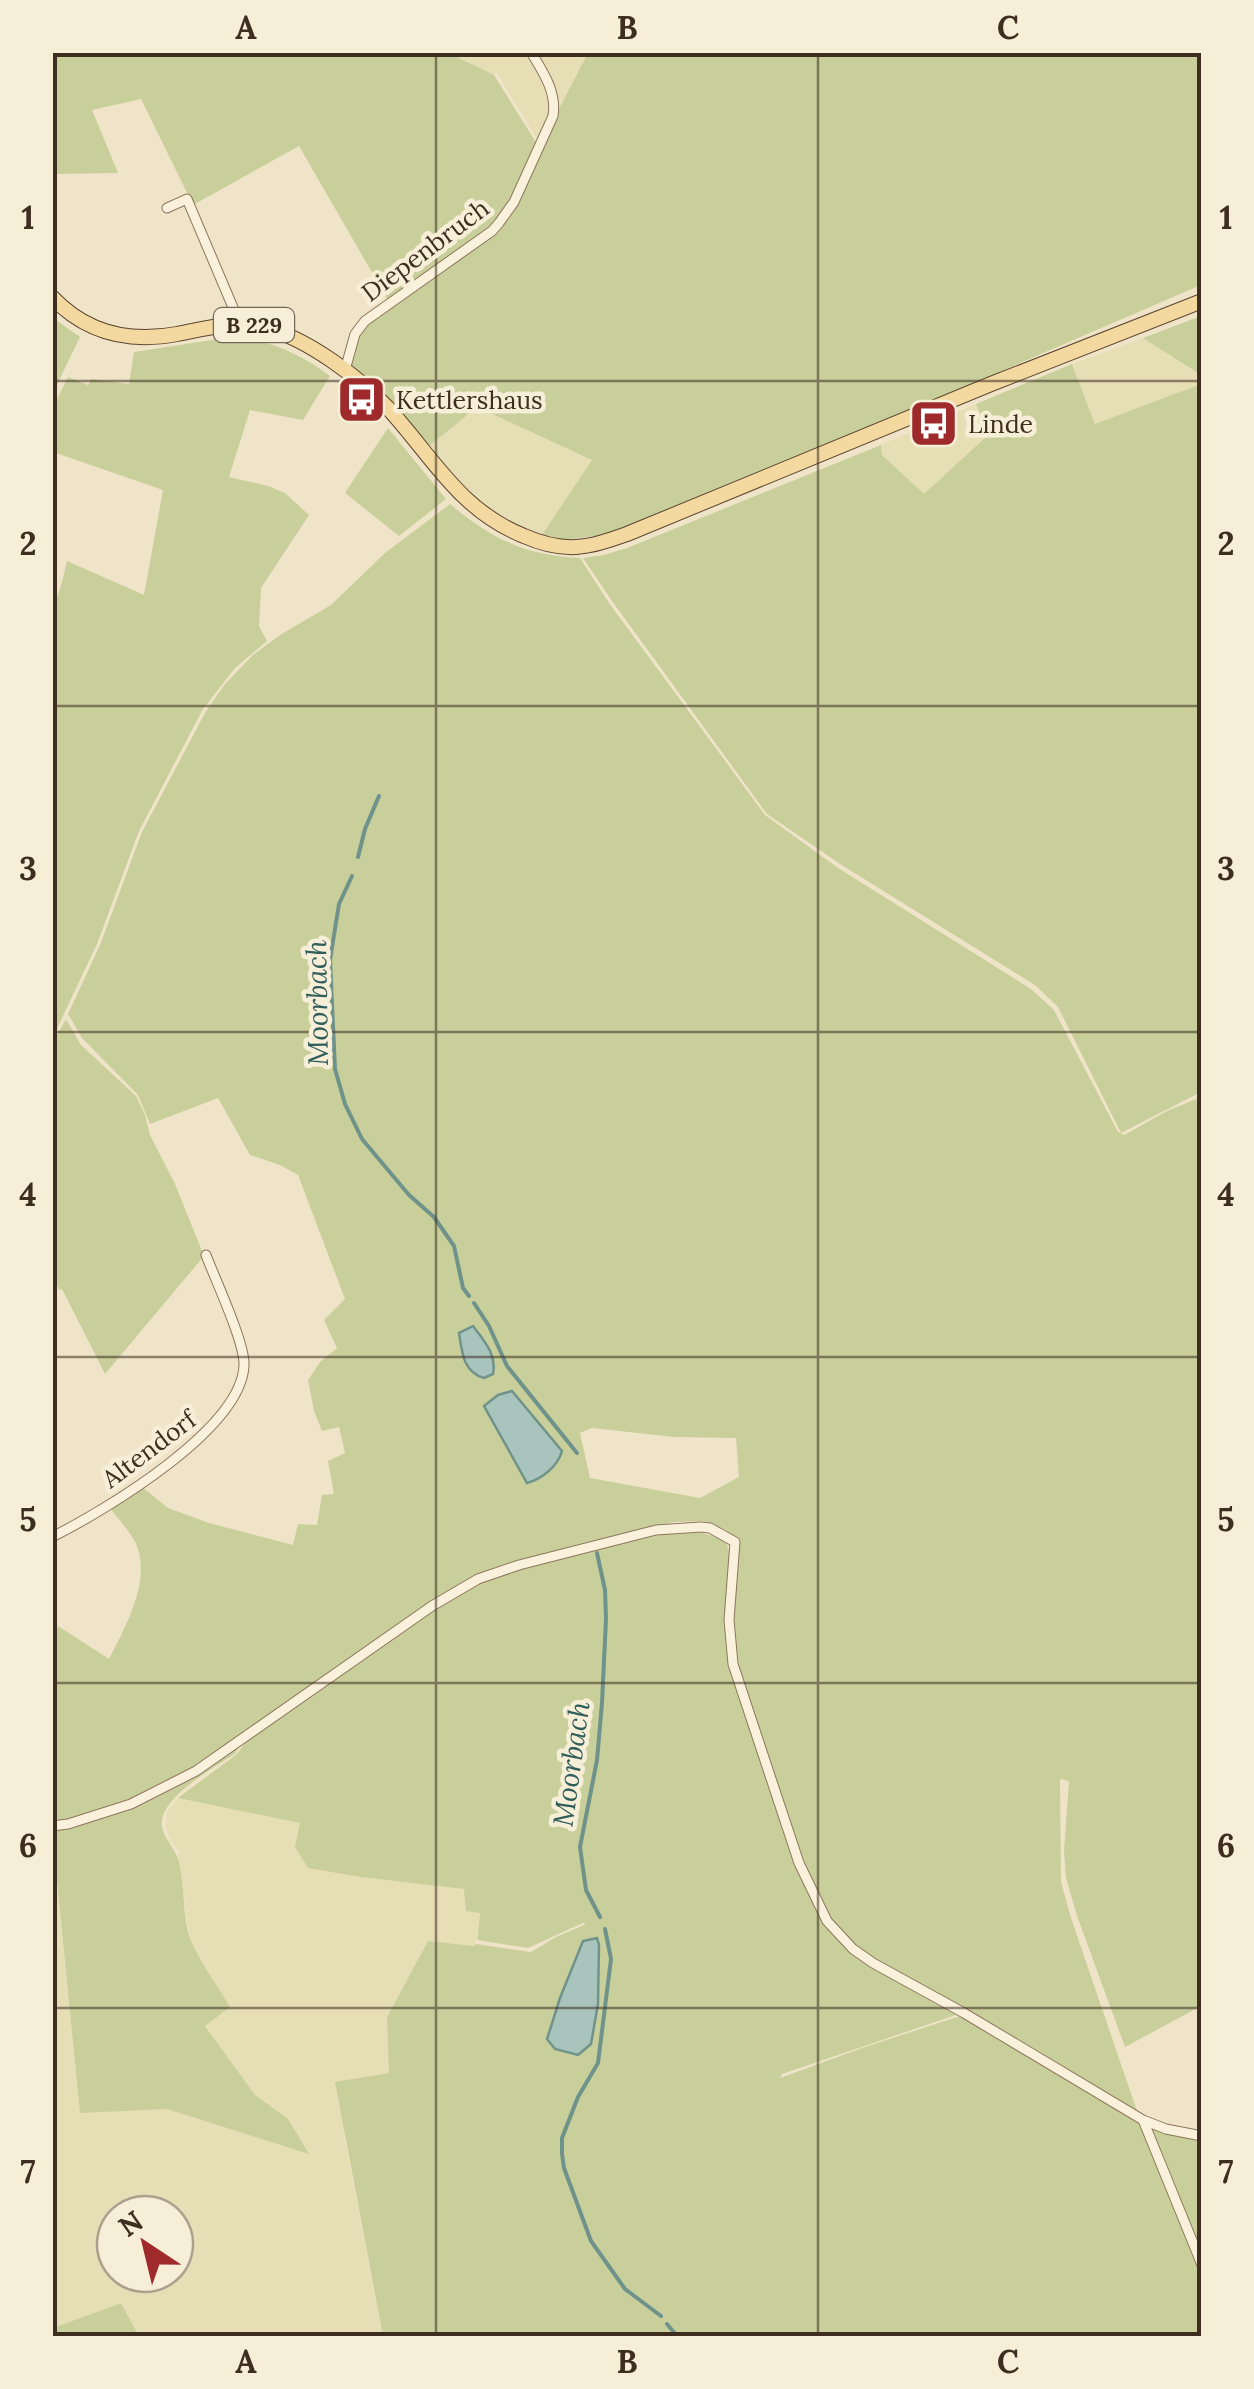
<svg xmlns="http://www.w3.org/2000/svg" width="1254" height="2389" viewBox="0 0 1254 2389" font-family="Lora,serif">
	<rect width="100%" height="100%" fill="#f0e4c8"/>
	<path fill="#e6deb5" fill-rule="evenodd" d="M449,53H588L540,144L497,73L494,75Z
		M1143,338L1201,375V384L1095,424L1072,364Z
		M976,404L989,433L924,495L882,455L881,445Z
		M477,407L592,460L541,536L520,529L472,499L428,447Z
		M178,1798L301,1823L361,1877L464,1889L480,1912L475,1946L427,1942L387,2017L390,2073L344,2136L383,2336H139L121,2303L53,2328L52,1838L80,2112L167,2109L307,2153L288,2119L255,2095L205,2026L193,1944L189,1933L178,1857L180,1852L171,1841L166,1828L167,1812ZM115,2214H175V2274H115Z"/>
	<path fill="#c9cf9b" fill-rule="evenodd" d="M52,53H449L494,75L537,144L503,213L491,229L389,302L299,146L193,205L141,99L92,110L118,173L53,174Z
		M588,53H1201V285L696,503L604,535L562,540L541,536L592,460L477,407L428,447L347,368L360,328L494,233Z
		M1201,316V375L1143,338Z
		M53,318L80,337L53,393Z
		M231,337C267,339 301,354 330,376L303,420L250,410L229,477L268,486L285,493L309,515L261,588L259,626L267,641L235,668L203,709L139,831L97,944L53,1037V610L62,582L67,561L144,595L163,490L53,452V407L68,377L88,385L91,379L129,384L134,352Z
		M1072,364L1095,424L1201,384V1092L1121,1133L1058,1007L1035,985L840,864L767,814L612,601L583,558L604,555L627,548L881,445L882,455L924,494L989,434L976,404Z
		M388,428L446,499L399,536L345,493Z
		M450,504C492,539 524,555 580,558L609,603L765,815L838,868L1031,989L1054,1010L1118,1132L1124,1135L1167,1111L1201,1097V2006L1125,2047L1077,1916L1066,1878L1064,1851L1069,1781L1060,1779L1061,1882L1071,1918L1137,2111L865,1954L844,1938L833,1926L800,1863L736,1664L732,1620L735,1605L736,1540L726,1530L704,1521L674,1522L583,1543L477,1575L193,1770L131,1802L53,1824V1637L58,1626L109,1659C126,1626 154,1576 134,1540C128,1529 118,1519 110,1508L141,1486L168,1508L209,1523L293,1545L298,1524L317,1525L322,1495L334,1494L328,1461L345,1453L339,1427L322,1431L314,1411L308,1380L321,1361L337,1348L324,1320L345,1299L298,1175L280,1165L250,1155L218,1098L150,1124L138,1095L82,1038L68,1014L100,945L142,832L206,711L225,684L253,655L280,635L331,605L385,553ZM485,1406L561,1451L527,1482ZM592,1428L674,1437L736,1438L739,1477L700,1498L590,1478L580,1433Z
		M66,1019L81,1045L136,1096L145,1115L150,1135L175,1184L204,1256L105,1374L62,1289L59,1290L53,1275L52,1044Z
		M675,1532C694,1531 711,1532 727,1544L730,1558L725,1633L729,1660L827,1927L850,1952L869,1966L956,2015L782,2074L780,2078L862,2048L960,2016L1141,2123L1201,2274V2336H383L335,2082L389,2073L387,2017L428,1941L474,1946L476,1944L531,1952L556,1937L584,1925L585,1922L528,1948L477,1940L480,1913L466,1911L464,1889L361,1877L308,1868L295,1847L300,1823L178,1798L237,1754L250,1736L434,1608L481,1581L505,1571L598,1547Z
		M240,1744L236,1753C214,1768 175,1789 164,1813C155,1833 175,1845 179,1862C184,1885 183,1909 188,1932C194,1954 218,1986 230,2007L205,2026L255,2095L288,2119L309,2154L167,2109L80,2113L52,1831L132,1806Z
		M1148,2125L1201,2138V2238L1195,2241Z
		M121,2303L139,2336H53V2328Z"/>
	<path fill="#a9c4bc" stroke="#6f938a" stroke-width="2.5" d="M473,1326C484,1341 497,1354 493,1374L484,1378C463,1372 462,1352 459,1333Z
		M512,1391L562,1451C558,1466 542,1479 527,1483L484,1406L498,1395Z
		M597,1938L599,1945L598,2004L591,2044L578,2055L555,2049L547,2039L560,1998L583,1941Z"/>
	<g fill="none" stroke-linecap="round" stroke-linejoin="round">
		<path stroke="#6f938a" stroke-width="4" d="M1200,502L1202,503
			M358,857L365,829L379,796
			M352,876L339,904L330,960L335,1069L345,1104L362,1139L409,1195L434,1217L454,1246L463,1288L469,1296
			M474,1303L489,1326L507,1366L577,1453
			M597,1553L605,1590L606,1619L602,1703L597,1760L580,1847L586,1890L600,1917
			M605,1929L611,1959L598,2063L578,2097L562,2138V2154L564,2168L591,2241L625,2289L661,2316
			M667,2324L677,2336"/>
		<defs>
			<path id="minor" d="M167,208L187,199L240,324
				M345,370L355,334L365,321L492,231L499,223L514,202L553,116C557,92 543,72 531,52
				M52,1537C104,1511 242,1429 244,1365C245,1343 215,1279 206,1255
				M52,1826L68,1824L131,1804L196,1771L432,1606L478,1579L519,1565L656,1530L701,1527L710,1528L735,1542L729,1620L733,1664L799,1863L827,1921L853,1949L873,1963L964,2013L1143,2120L1166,2129L1202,2136
				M1143,2120L1202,2265"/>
			<path id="primary" d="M52,297C86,333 129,343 177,334C207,328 236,320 267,328C309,340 357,376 387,407C432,456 459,510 524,536C540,543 558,548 576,547C593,546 610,540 627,534L991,384L1202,301"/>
		</defs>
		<use href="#minor" stroke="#8d765c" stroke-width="11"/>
		<use href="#primary" stroke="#5b4430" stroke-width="16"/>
		<use href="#minor" stroke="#faf1dc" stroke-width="9"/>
		<use href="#primary" stroke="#f3d9a0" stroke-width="14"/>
	</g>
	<path fill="none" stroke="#3d2e20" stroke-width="2.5" stroke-opacity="0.55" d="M436,52V2336M818,52V2336M52,381H1202M52,706H1202M52,1032H1202M52,1357H1202M52,1683H1202M52,2008H1202"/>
	<defs>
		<symbol id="bus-square" viewBox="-11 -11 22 22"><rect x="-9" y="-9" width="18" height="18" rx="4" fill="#9e2a2b" stroke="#f7eed8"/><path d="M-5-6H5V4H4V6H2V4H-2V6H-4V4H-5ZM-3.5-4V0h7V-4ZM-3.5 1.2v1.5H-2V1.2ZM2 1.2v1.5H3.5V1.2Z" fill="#fff"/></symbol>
	</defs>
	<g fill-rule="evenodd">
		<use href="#bus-square" x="334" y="372" width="55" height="55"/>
		<use href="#bus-square" x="906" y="396" width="55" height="55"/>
	</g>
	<g text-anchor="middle" stroke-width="9" stroke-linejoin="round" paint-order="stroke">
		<rect fill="#f7eed8" stroke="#756857" stroke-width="2.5" x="214" y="308" width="80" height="34" rx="8"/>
		<g font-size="22" font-weight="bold" fill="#3d2e20">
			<text x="254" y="333">B 229</text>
		</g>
		<g font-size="25" fill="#3d2e20" stroke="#f7eed8">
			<text transform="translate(425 250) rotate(-37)" y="9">Diepenbruch</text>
			<text transform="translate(149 1449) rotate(-37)" y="9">Altendorf</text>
		</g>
		<g font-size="25" fill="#3d2e20" stroke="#f7eed8" text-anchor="start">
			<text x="396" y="409">Kettlershaus</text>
			<text x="968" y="433">Linde</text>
		</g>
		<g font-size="28" font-style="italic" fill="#2f5d5a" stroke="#f7eed8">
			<text transform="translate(317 1003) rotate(-91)" y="10">Moorbach</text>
			<text transform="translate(571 1764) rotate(-82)" y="10">Moorbach</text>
		</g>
	</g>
	<rect width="1254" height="2389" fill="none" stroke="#f7eed8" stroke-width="110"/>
	<g transform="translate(145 2244) rotate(325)"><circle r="48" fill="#f7eed8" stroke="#ada18e" stroke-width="2.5"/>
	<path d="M0-8L18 38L0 25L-18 38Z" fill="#9e2a2b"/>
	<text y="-15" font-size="28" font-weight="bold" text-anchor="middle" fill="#3d2e20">N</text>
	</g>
	<rect x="55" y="55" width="1144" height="2279" fill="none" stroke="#3d2e20" stroke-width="4"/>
	<g font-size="32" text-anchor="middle" font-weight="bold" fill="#3d2e20">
		<text x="246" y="39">A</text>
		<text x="627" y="39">B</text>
		<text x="1008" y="39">C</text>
		<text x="28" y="229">1</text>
		<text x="1226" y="229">1</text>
		<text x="28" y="555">2</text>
		<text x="1226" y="555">2</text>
		<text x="28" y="880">3</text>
		<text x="1226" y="880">3</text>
		<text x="28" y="1206">4</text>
		<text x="1226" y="1206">4</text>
		<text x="28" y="1531">5</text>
		<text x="1226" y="1531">5</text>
		<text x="28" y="1857">6</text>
		<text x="1226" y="1857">6</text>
		<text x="28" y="2183">7</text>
		<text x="1226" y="2183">7</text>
		<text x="246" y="2373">A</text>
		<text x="627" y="2373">B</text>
		<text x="1008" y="2373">C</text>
	</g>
</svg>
